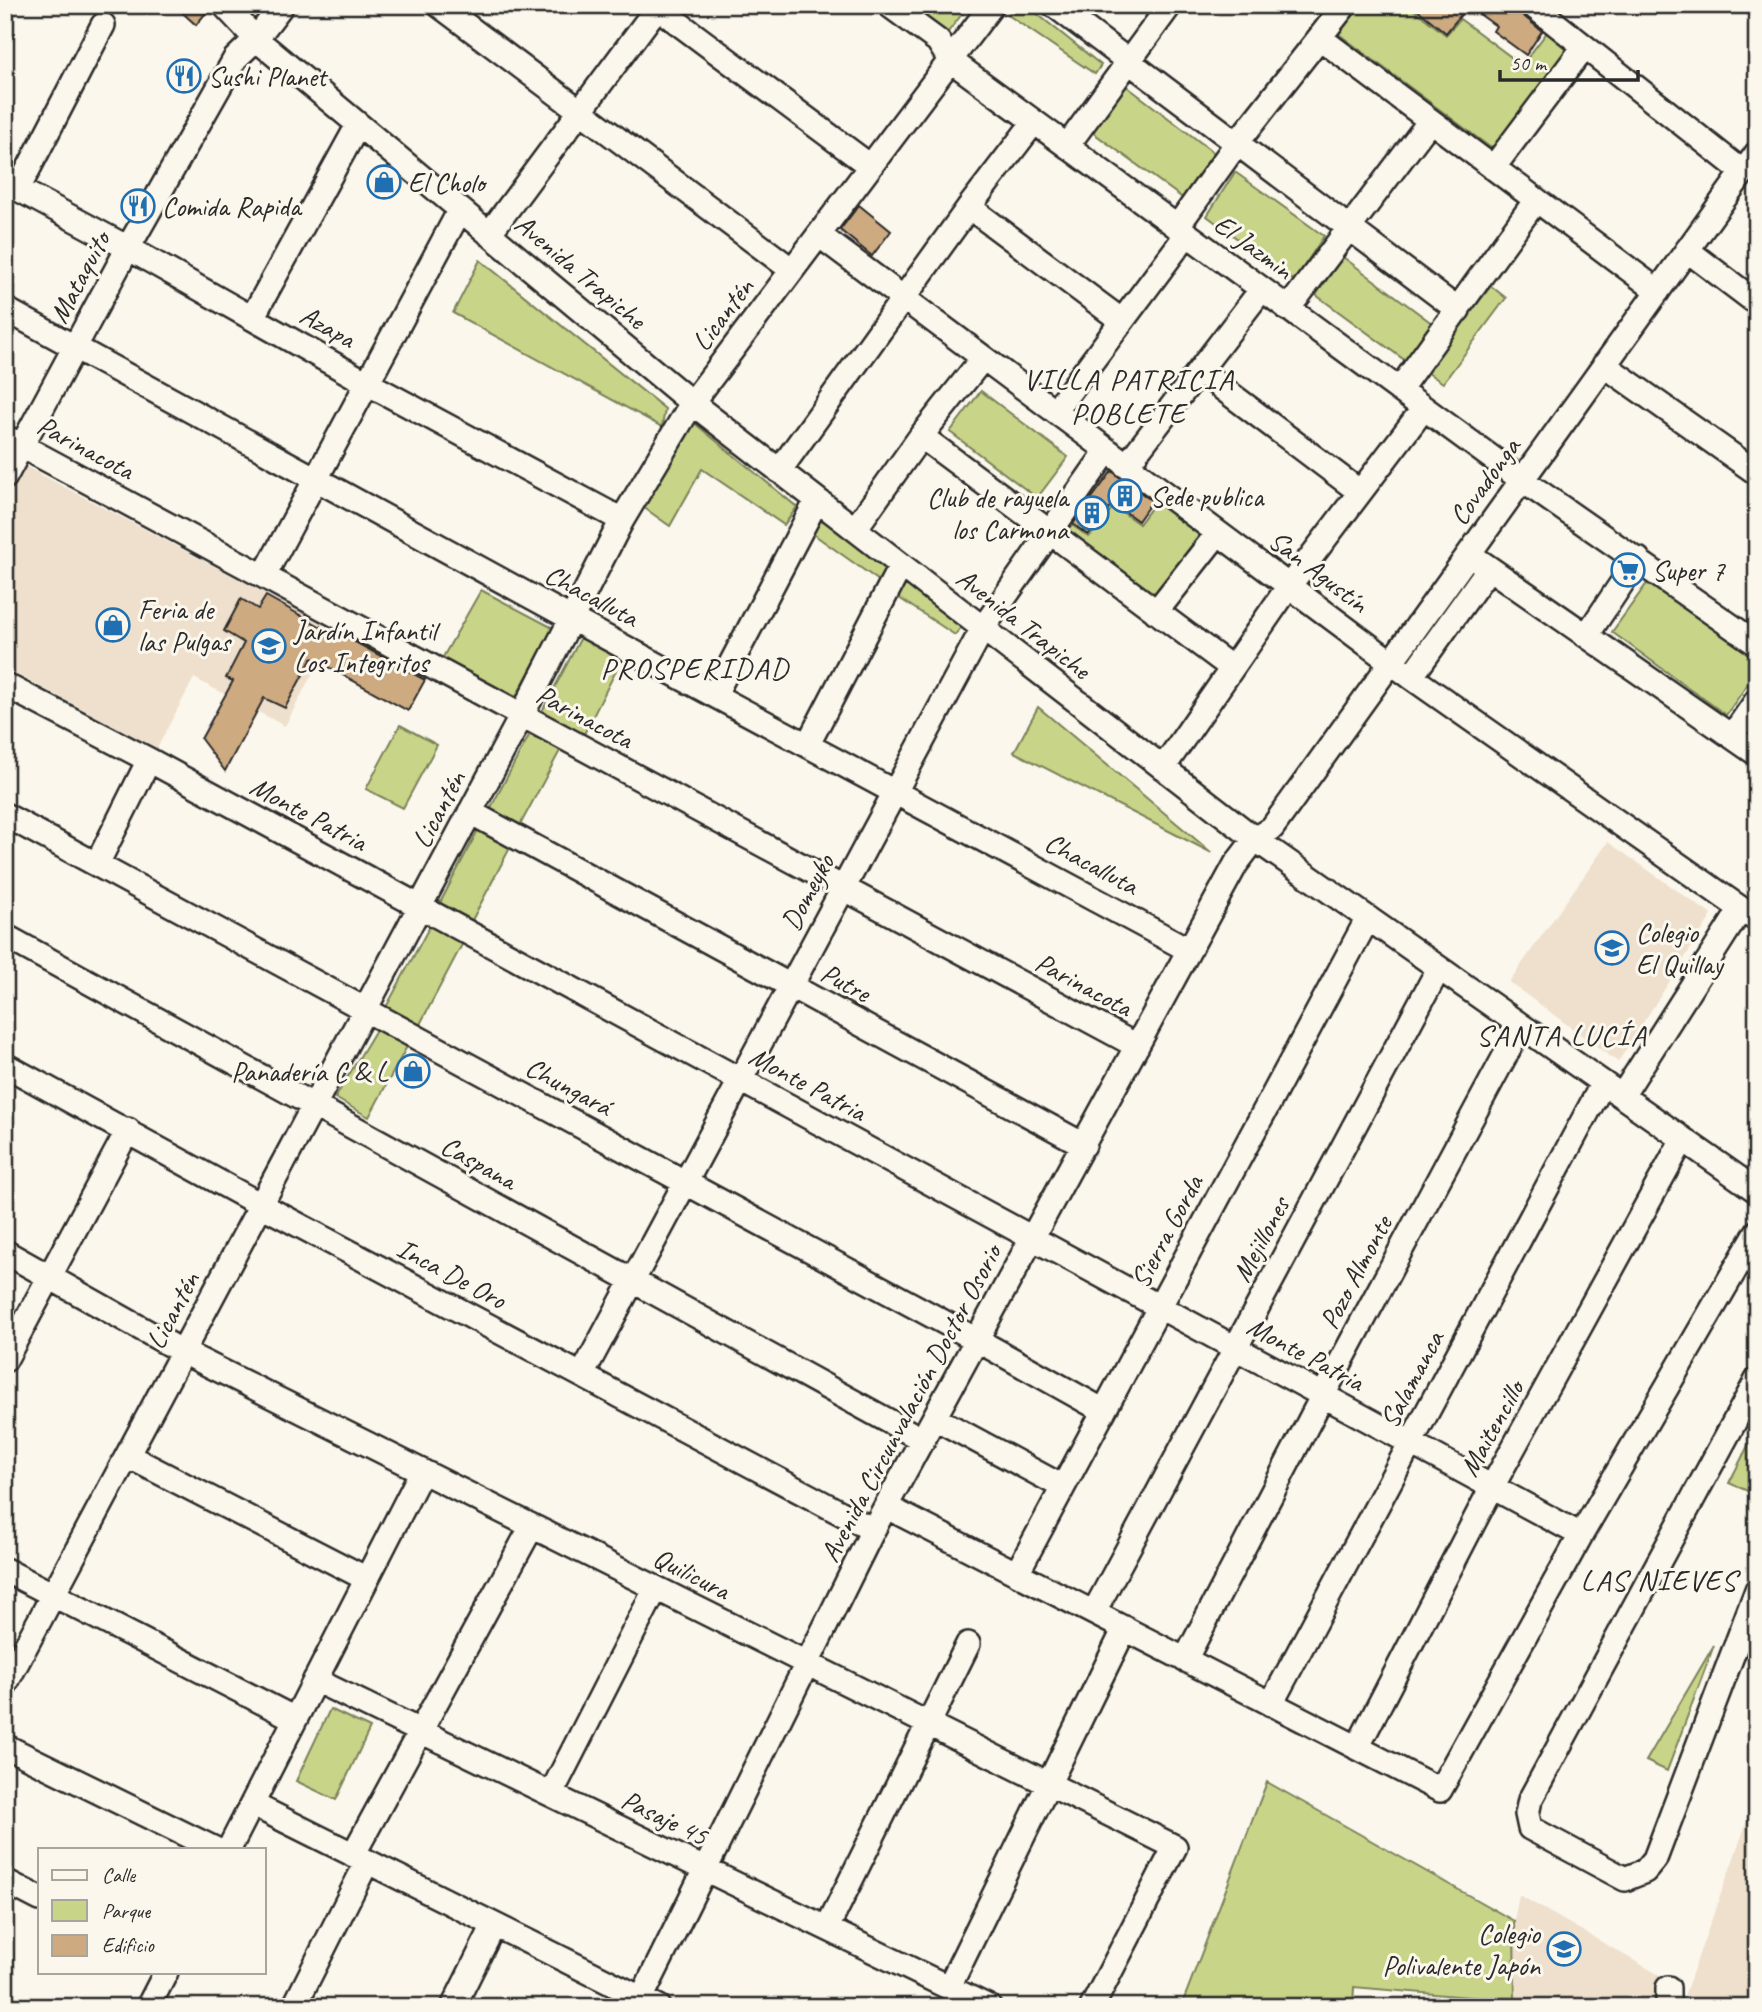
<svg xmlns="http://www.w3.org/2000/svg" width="1762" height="2012" viewBox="0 0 1762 2012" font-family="Caveat,sans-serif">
	<rect width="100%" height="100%" fill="#fbf7ec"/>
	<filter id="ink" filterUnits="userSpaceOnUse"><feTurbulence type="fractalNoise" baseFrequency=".0143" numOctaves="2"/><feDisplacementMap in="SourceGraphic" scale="14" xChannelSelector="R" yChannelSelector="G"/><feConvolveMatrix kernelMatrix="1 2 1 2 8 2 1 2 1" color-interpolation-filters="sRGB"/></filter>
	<g filter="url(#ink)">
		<path fill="#eee0cc" d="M21,464L335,630L285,726L194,678L157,748L5,668V494Z
			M1608,842L1712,915L1618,1062L1509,982Z
			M1757,1794V2007H1704L1684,1996Z
			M1519,1895L1663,1977L1662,2007H1514V1921Z"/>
		<path fill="#c8d588" stroke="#7a805a" stroke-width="2" d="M901,5H969L945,36Z
			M1015,5H1026L1101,65L1095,74L1008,15Z
			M1352,5H1408L1446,35L1460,19L1522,65L1548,31L1576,51L1499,154L1332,29Z
			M1121,82L1217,155L1184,199L1088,129Z
			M1235,172L1324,236L1294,281L1207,216Z
			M1343,257L1437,327L1410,364L1316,295Z
			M480,260L665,409L662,427L453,313Z
			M1491,286L1506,298L1443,383L1425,371Z
			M981,391L1068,457L1037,498L950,432Z
			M693,422L797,507L784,525L702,469L670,526L643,507Z
			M1161,495L1215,534L1156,609L1052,533L1063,519L1089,537L1114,506L1139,524Z
			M818,514L890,568L882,583L809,531Z
			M903,579L964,624L955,635L893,594Z
			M1648,582L1757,658V671L1726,715L1612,632Z
			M481,590L553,628L512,704L439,664Z
			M587,626L627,649L581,740L539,717Z
			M1038,707L1212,853L1014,752Z
			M400,725L437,745L403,808L366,789Z
			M532,730L562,747L519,827L489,811Z
			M479,828L512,844L471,922L440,903Z
			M433,920L466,937L418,1028L384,1011Z
			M380,1023L411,1039L369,1117L335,1098Z
			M1757,1428V1495L1729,1483Z
			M1714,1645L1667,1771L1646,1761Z
			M330,1709L370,1728L336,1800L296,1781Z
			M1267,1782L1514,1921L1515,2001L1354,1987L1353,2007H1181Z"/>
		<path fill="#ceaa81" stroke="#2b2b2b" stroke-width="2" d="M174,5H210V8L196,25Z
			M1412,5H1510L1542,31L1526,55L1493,31L1496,26L1468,6L1446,33Z
			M859,205L891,231L872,256L840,230Z
			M1112,471L1152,501L1138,521L1113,503L1088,535L1073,524Z
			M266,596L334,634L335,631L425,680L408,711L312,658L285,708L264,698L225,771L201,739L233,681L226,678L244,643L224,631L241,599L258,609Z"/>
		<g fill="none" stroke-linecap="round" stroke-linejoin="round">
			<defs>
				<path id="minor" d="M224,5L256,39L692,403L1255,839L1757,1191
					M439,5L792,270
					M654,5L870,166
					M889,5L938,41L950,60L1522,480L1757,644
					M1054,5L1458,310
					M1532,5L1743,172
					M1320,38L1658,291
					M1067,146L1170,5
					M1493,168L1584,47
					M5,182L128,248L367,383L622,520
					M18,189L103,25
					M969,207L1122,321
					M1177,227L1237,143L1345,5
					M489,234L659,5
					M819,235L1411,677L1757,920
					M1687,250L1757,303
					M5,309L572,619L1189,950
					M1288,309L1430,121
					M252,318L358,125
					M1604,365L1757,473
					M1201,372L1360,492
					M1399,390L1536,200
					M1055,411L1187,234
					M921,436L1232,668
					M5,437L1137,1046
					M1126,466L1262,289
					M779,471L969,207L1034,122
					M5,477L128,248L235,59L256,39L282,5
					M855,529L921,436L983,358
					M1469,554L1757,754
					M264,576L460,210
					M1156,612L1218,533
					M1587,635L1638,559
					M1411,677L1489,568
					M5,685L149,760L1581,1535
					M715,694L817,500
					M1732,736L1757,700
					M808,744L901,565
					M1163,768L1289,586L1424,408
					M470,812L1084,1145
					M5,815L977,1340L1104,1411
					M97,864L149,760
					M5,936L923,1440
					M5,1065L261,1205L873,1530
					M1622,1096L1741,909
					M5,1252L183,1352L1175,1847L1092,2007
					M5,1360L128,1130
					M582,1375L983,628L1107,451
					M1757,1380L1530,1800L1527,1814L1530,1828L1625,1879L1645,1871L1655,1859L1757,1590
					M935,1418L1063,1487
					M128,1456L367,1579
					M887,1507L1440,1790L1581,1535L1757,1232
					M5,1570L295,1719
					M1017,1573L1368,918
					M1094,1612L1439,968
					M1185,1660L1323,1395L1521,1026
					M315,1680L989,2007
					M5,1685L522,715L622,520L692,403L992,5
					M1271,1704L1603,1083
					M5,1746L215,1849
					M1357,1748L1492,1487L1683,1139
					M551,1794L656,1588
					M252,1804L659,2007
					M229,1849L422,1471
					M353,1855L532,1526
					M5,1881L40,1899
					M827,1928L968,1644
					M949,1987L1125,1628
					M148,2007L166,1972
					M294,2007L367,1862
					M453,2007L494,1925
					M637,2007L873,1530L1236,864L1255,839L1272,828L1757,153
					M1668,2007V1988"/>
			</defs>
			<use href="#minor" stroke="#2b2b2b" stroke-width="28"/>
			<use href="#minor" stroke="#fbf7ec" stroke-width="23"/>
		</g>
	</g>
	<defs>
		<symbol id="restaurant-ring" viewBox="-11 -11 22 22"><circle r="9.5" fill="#fbf7ec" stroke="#1f6fb2" stroke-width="1.5"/><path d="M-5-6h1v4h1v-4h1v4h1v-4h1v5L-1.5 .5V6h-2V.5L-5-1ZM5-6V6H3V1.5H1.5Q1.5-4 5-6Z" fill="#1f6fb2"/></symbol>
		<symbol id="shop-ring" viewBox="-11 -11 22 22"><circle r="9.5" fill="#fbf7ec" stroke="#1f6fb2" stroke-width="1.5"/><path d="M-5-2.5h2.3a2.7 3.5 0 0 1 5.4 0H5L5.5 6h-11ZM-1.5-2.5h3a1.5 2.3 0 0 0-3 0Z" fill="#1f6fb2"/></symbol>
		<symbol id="building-ring" viewBox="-11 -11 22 22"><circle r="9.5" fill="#fbf7ec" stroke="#1f6fb2" stroke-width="1.5"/><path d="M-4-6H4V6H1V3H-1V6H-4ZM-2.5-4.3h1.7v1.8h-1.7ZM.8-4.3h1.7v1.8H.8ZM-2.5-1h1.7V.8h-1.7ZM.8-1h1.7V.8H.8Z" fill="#1f6fb2"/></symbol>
		<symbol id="supermarket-ring" viewBox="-11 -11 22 22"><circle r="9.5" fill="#fbf7ec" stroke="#1f6fb2" stroke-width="1.5"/><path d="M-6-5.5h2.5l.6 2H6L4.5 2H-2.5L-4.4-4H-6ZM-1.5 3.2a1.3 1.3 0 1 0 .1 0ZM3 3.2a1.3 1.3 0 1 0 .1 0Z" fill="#1f6fb2"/></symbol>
		<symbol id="school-ring" viewBox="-11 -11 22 22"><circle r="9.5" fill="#fbf7ec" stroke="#1f6fb2" stroke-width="1.5"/><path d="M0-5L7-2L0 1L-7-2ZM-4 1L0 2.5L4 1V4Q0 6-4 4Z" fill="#1f6fb2"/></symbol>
	</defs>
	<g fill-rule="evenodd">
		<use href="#restaurant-ring" x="165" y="57" width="38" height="38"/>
		<use href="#shop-ring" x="365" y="163" width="38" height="38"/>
		<use href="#restaurant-ring" x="119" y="187" width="38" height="38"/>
		<use href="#building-ring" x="1106" y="477" width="38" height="38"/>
		<use href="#building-ring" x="1073" y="494" width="38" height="38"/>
		<use href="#supermarket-ring" x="1609" y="551" width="38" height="38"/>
		<use href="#shop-ring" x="94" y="606" width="38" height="38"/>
		<use href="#school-ring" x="250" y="627" width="38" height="38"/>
		<use href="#school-ring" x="1593" y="929" width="38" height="38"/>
		<use href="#shop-ring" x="394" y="1052" width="38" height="38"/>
		<use href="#school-ring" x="1545" y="1930" width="38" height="38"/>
	</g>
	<g text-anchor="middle" stroke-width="6" stroke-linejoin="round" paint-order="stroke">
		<g font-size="28" fill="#2b2b2b" stroke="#fbf7ec" text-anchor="start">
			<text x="208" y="86">Sushi Planet</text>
			<text x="408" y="192">El Cholo</text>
			<text x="162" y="216">Comida Rapida</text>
			<text x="1150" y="506">Sede publica</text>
			<text x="1068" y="507" text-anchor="end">Club de rayuela<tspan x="1068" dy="32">los Carmona</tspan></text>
			<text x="1652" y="580">Super 7</text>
			<text x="138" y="619">Feria de<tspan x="138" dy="32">las Pulgas</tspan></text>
			<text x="294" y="640">Jardín Infantil<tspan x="294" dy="32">Los Integritos</tspan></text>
			<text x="1636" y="942">Colegio<tspan x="1636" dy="32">El Quillay</tspan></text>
			<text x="388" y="1081" text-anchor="end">Panadería C &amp; L</text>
			<text x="1540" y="1943" text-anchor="end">Colegio<tspan x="1540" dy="32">Polivalente Japón</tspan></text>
		</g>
		<g font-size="28" fill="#2b2b2b" stroke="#fbf7ec">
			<text transform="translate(1254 246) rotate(36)" y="10">El Jazmin</text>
			<text transform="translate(581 271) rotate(40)" y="10">Avenida Trapiche</text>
			<text transform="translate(79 277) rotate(-62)" y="10">Mataquito</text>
			<text transform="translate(722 314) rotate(-53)" y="10">Licantén</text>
			<text transform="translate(328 326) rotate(29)" y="10">Azapa</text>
			<text transform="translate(86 447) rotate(28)" y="10">Parinacota</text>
			<text transform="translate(1484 481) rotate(-54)" y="10">Covadonga</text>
			<text transform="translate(1319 571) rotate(37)" y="10">San Agustín</text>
			<text transform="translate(592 595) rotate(28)" y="10">Chacalluta</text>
			<text transform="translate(1024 623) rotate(38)" y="10">Avenida Trapiche</text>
			<text transform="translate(585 716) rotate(28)" y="10">Parinacota</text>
			<text transform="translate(438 809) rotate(-62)" y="10">Licantén</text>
			<text transform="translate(309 813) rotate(28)" y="10">Monte Patria</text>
			<text transform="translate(1092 863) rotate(28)" y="10">Chacalluta</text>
			<text transform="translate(807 892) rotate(-62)" y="10">Domeyko</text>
			<text transform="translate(846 982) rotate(28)" y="10">Putre</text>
			<text transform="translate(1084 984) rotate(28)" y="10">Parinacota</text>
			<text transform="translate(808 1083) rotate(28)" y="10">Monte Patria</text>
			<text transform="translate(569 1086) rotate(28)" y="10">Chungará</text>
			<text transform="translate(479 1162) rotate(29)" y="10">Caspana</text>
			<text transform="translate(1166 1231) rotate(-62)" y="10">Sierra Gorda</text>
			<text transform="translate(1260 1239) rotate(-62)" y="10">Mejillones</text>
			<text transform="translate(1355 1272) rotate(-62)" y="10">Pozo Almonte</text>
			<text transform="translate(452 1273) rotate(28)" y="10">Inca De Oro</text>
			<text transform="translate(172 1310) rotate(-62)" y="10">Licantén</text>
			<text transform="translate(1306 1353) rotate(28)" y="10">Monte Patria</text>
			<text transform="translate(1411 1379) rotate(-62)" y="10">Salamanca</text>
			<text transform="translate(910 1403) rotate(-62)" y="10">Avenida Circunvalación Doctor Osorio</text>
			<text transform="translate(1491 1428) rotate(-61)" y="10">Maitencillo</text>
			<text transform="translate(692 1573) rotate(27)" y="10">Quilicura</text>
			<text transform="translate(665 1817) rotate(26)" y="10">Pasaje 45</text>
		</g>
		<g font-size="30" letter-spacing="2" fill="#2b2b2b" stroke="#fbf7ec">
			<text x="1129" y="389">VILLA PATRICIA<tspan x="1129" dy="34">POBLETE</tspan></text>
			<text x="695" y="678">PROSPERIDAD</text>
			<text x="1562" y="1045">SANTA LUCÍA</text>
			<text x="1659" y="1590">LAS NIEVES</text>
		</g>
	</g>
	<rect width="1762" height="2012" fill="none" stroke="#fbf7ec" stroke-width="28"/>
	<rect x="14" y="14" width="1734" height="1984" fill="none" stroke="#2b2b2b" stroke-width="2.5" filter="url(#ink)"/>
	<rect x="38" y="1848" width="228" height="126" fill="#fbf7ec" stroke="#a8a59f" stroke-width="2"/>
	<rect x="52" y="1870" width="35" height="10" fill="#fbf7ec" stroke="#a8a59f" stroke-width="2"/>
	<text x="102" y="1882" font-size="21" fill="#2b2b2b">Calle</text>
	<rect x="52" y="1900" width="35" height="21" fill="#c8d588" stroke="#a8a59f" stroke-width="2"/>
	<text x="102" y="1918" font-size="21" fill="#2b2b2b">Parque</text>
	<rect x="52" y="1935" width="35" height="21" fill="#ceaa81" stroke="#a8a59f" stroke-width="2"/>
	<text x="102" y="1952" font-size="21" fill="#2b2b2b">Edificio</text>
	<path d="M1500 70v10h138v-10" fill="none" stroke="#2b2b2b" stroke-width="3.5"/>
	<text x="1510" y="70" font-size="21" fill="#2b2b2b" stroke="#fbf7ec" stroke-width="5" paint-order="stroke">50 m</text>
</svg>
